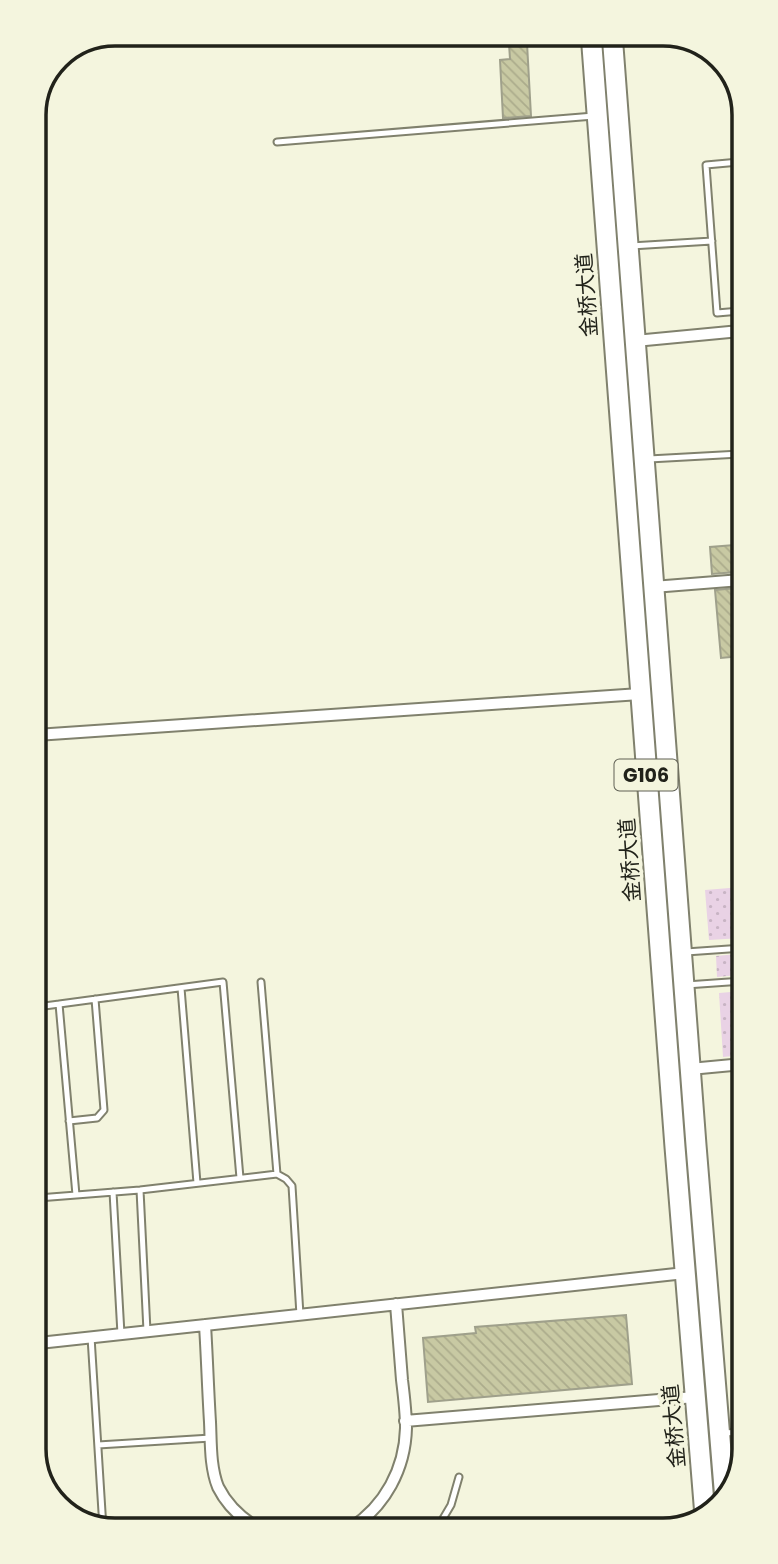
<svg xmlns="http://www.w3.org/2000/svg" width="778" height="1564" viewBox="0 0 778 1564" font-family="Poppins,'Noto Sans SC',sans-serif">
	<defs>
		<pattern id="grass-dots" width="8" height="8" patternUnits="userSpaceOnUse" patternTransform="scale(1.75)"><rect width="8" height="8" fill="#e9d2e5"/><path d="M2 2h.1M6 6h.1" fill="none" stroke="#c8b4c4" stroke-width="1.8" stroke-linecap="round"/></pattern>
		<pattern id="building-back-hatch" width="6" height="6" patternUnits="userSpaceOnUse" patternTransform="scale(1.75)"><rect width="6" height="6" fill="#c8c9a3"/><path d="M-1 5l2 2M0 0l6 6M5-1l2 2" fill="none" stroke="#acac8c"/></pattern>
	</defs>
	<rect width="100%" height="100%" fill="#f4f5de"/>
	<path fill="url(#grass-dots)" d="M742,887V938L709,940L705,890Z
		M737,954L738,975L717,977L716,956Z
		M743,991V1055L723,1057L719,993Z"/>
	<path fill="url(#building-back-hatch)" stroke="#9fa08b" stroke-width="2" d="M527,43L531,116L503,118L500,60L510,59L509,44Z
		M734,545L736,572L712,574L710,547Z
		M737,588L741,656L721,658L715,590Z
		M626,1315L632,1384L428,1402L423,1338L476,1333L475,1327Z"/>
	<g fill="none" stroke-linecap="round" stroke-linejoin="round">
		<defs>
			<path id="lane" d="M277,142L594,116
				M739,162L706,165L717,313L740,311
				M631,246L712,241
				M649,459L740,454
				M686,952L743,948
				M261,982L277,1174
				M686,985L743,981
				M181,988L197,1183
				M59,1004L76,1195
				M37,1007L223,982L240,1178
				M69,1121L97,1118L104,1110L95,999
				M140,1190L147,1331
				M113,1192L121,1334
				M38,1198L140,1190L277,1174L286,1179L292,1186L300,1315
				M91,1337L103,1528
				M723,1433L745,1432
				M98,1445L211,1438
				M438,1527L451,1505L459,1477"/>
			<path id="street" d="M612,36L652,33
				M635,341L740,331
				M653,587L741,580
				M36,735L640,694
				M690,1069L743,1064
				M205,1325C207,1357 208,1390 210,1422C211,1443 210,1467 218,1487C227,1505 242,1519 259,1529
				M39,1343L685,1273
				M405,1421L695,1397
				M351,1528C385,1506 405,1469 406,1428C406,1412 404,1396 402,1380C400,1354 398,1329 396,1304"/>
			<path id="highway" d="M591,33L675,1147L705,1516
				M612,33L696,1145L725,1500"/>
		</defs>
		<use href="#lane" stroke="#80816d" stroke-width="9"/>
		<use href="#street" stroke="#80816d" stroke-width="14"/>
		<use href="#highway" stroke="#80816d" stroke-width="23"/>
		<use href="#lane" stroke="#fff" stroke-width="5"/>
		<use href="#street" stroke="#fff" stroke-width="10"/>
		<use href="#highway" stroke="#fff" stroke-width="19"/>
	</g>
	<g text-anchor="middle" stroke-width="7" stroke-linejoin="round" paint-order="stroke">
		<rect fill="#f4f5de" stroke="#606155" stroke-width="2" x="614.5" y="759.5" width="63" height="31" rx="5"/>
		<g font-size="19" font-weight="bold" fill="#21221a">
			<text x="646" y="782">G106</text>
		</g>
		<g font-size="21" fill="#21221a" stroke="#f4f5de">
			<text transform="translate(587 295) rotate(-94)" y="7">金桥大道</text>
			<text transform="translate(630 860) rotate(-94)" y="7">金桥大道</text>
			<text transform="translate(674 1426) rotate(-95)" y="7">金桥大道</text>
		</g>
	</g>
	<path d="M0 0H778V1564H0ZM115 46H663A69 69 0 0 1 732 115V1449A69 69 0 0 1 663 1518H115A69 69 0 0 1 46 1449V115A69 69 0 0 1 115 46Z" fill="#f4f5de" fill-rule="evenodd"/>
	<path fill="none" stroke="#21221a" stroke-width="3.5" d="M115 46H663A69 69 0 0 1 732 115V1449A69 69 0 0 1 663 1518H115A69 69 0 0 1 46 1449V115A69 69 0 0 1 115 46Z"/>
</svg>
